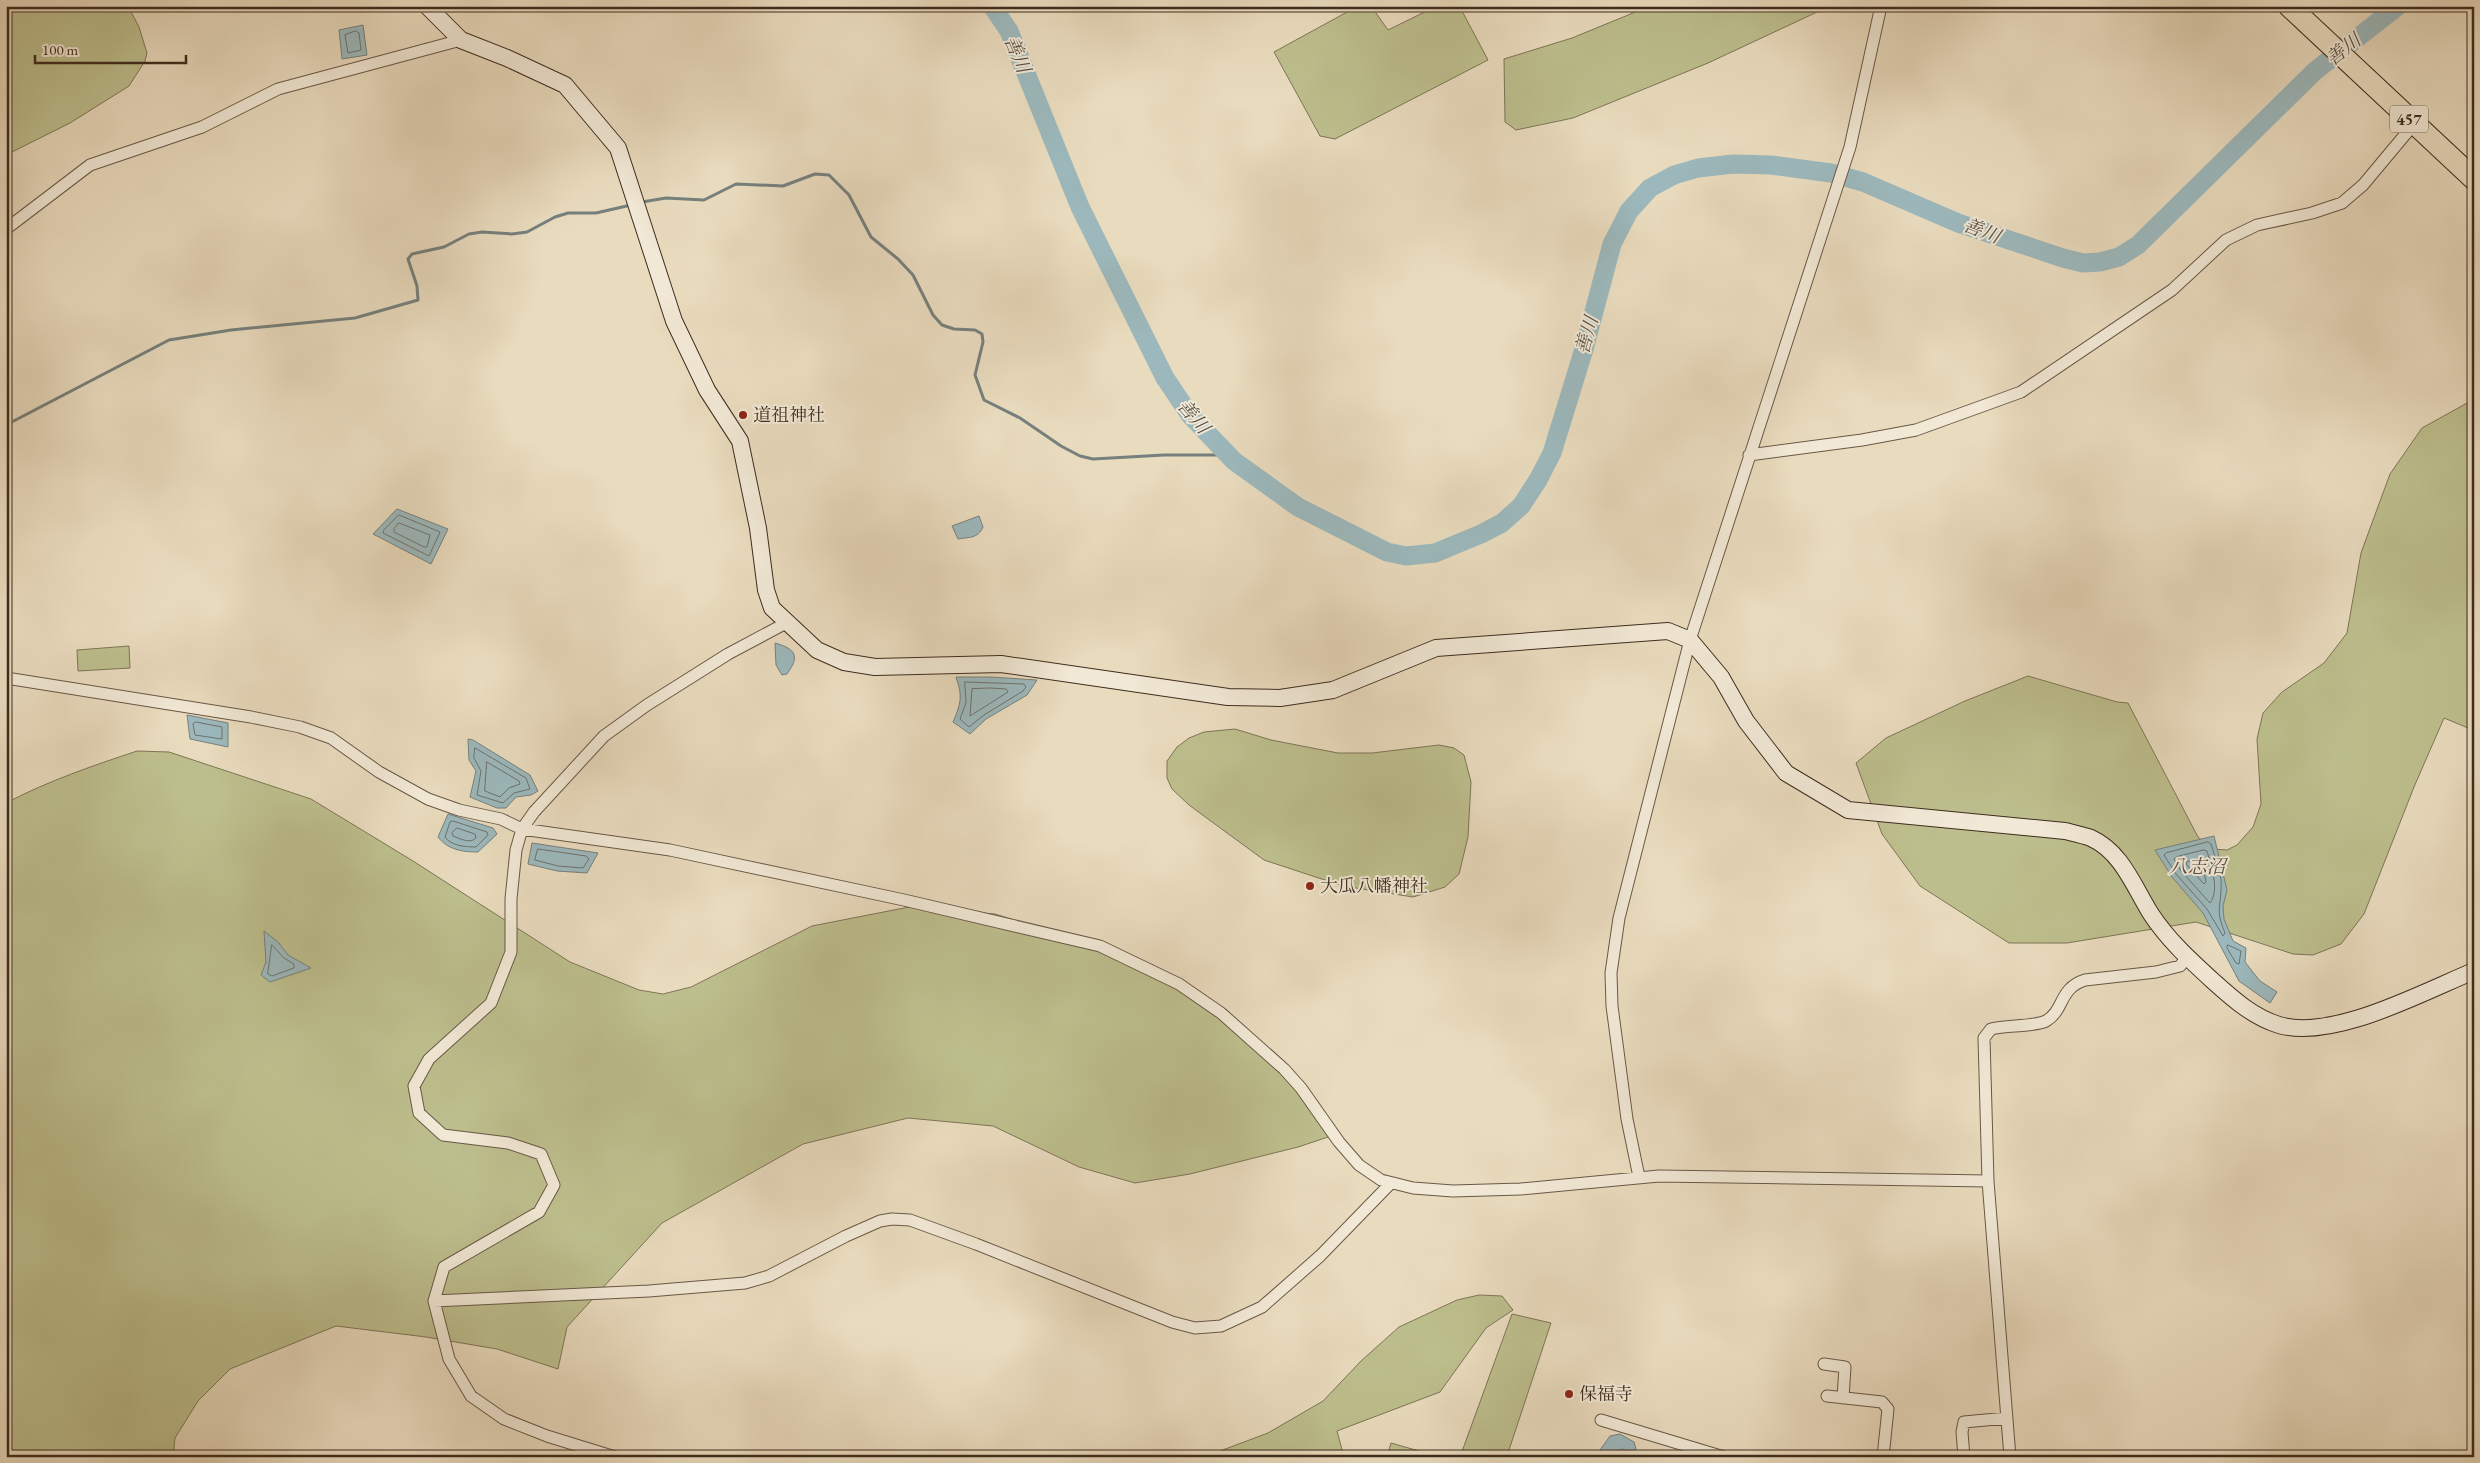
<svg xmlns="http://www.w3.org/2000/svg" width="2480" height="1463" viewBox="0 0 2480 1463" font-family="'EB Garamond','Noto Serif JP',serif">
	<rect width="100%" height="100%" fill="#e9dbbe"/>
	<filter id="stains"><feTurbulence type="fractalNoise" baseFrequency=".004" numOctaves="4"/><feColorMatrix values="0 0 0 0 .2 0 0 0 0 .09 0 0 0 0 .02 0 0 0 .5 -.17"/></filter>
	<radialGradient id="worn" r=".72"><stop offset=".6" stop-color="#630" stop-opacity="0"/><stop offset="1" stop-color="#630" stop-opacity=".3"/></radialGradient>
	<path fill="#bdbe8d" stroke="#7e7556" d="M6,6H128L139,27L147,53L145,61L129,86L70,123L6,155Z
		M1358,6H1371L1388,30L1437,6H1470L1462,11L1488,60L1335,139L1320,136L1274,52Z
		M1650,6H1830L1708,63L1573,118L1516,130L1505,122L1504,59L1572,38Z
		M2469,402H2474V734L2468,728L2444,718L2414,787L2364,914L2341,944L2313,955L2293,954L2196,922L2067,943H2009L1920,886L1882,834L1856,763L1886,738L1965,701L2028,676L2117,702L2128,703L2198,837L2212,849L2227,850L2237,845L2253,827L2261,804L2257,739L2263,713L2282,692L2324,663L2347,633L2361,553L2390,474L2422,428Z
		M129,646L130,668L78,671L77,650Z
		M1235,729L1271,740L1338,753H1372L1439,745L1454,748L1464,755L1471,782L1468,837L1459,874L1445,887L1413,897L1343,886L1264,860L1189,805L1172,789L1167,778V761L1177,747L1189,738L1204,732Z
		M137,751L169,752L311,799L413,861L570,962L639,990L663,994L691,987L812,926L909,907L995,914L1129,956L1227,1010L1291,1073L1331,1136L1298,1147L1190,1174L1135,1183L1079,1167L993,1126L908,1118L803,1144L662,1223L567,1327L558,1369L497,1349L426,1337L336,1326L230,1369L198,1401L175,1438L173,1457H6V803C48,781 92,766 137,751Z
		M1479,1295L1502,1296L1513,1310L1486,1328L1440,1392L1337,1431L1344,1457H1204L1268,1433L1323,1401L1361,1361L1399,1327L1457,1300Z
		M1512,1314L1551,1323L1508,1453L1513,1457H1460Z
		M1391,1443L1440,1457H1387Z"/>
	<path fill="#9cb8bc" stroke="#76807d" d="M363,25L367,55L342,59L339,30Z
		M397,509L448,529L431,564L373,534Z
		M979,516L983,527C978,539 968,537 958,539L952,526Z
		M775,643C796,649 800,656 787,674L782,675L776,665Z
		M956,677H991L1037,680L1027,695L986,719L970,734L953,722C961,703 963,697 956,677Z
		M187,715L228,723V747L190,739Z
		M468,739L473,740L530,775L538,791L531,795L516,797L506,808H497L470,797L476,771L469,760Z
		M448,814L493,828L497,834L478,852C463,852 448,850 438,837Z
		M2214,836L2227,890L2223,906L2224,919L2233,941L2246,948L2245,962L2260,981L2277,992L2270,1003L2239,981L2203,913L2172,877L2155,850Z
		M532,843L598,853L587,873L557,871L528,864Z
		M264,931L278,942L288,955L311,968L270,982L261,975L266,962Z
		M1620,1434L1634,1442L1636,1449L1631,1453L1622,1449L1605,1457L1600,1450L1610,1436Z"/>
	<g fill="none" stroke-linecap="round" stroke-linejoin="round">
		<path stroke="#6d726d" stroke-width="1" d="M356,31L359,33L361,50L348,53L345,35Z
			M399,515L440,532L429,556L383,533L384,530Z
			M399,523L430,535L427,547H424L394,532V529Z
			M965,682L1024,684L1026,687L1023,691L984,715L969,727L960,719L966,703Z
			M990,688L1006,689L1008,692L970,716L972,689Z
			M196,722L222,727V739L195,735L193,724Z
			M475,748L526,778L530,789L514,793L503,803L477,795L481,771L474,758Z
			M487,762L519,781L520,784L509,788L500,797L485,791Z
			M453,821L487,832L488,835L476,847C466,847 451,846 445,837L450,822Z
			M457,828L475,834L476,838C470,844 461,839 453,836L452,833Z
			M2208,842L2211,844C2215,858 2223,876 2221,890C2220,911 2216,911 2225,933L2223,936L2207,909L2176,874L2164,855L2166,853Z
			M538,849L586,856L589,859L583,868L558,866L535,860Z
			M2204,850L2207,851C2211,866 2220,890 2210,903L2181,871L2174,859L2176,857Z
			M2199,859L2202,861L2206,882L2204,884L2186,864L2187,862Z
			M272,945L284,958L294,964V968L272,976L268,974Z
			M2228,945L2241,951L2239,964L2236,963L2227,948Z"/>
		<path stroke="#76807d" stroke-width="3" d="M642,202L666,198L704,200L736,184L783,186L815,174L829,175L849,195L871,237L898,259L913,275L933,315L942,325L954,329L975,330L982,334L983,342L975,375L984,400L1020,418L1061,446L1080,456L1093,459L1164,455H1228
			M6,425L169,340L231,330L355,318L418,300L417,286L408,259L412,254L444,247L469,234L482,232L512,234L527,232L555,217L568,213H596L631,205"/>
		<path stroke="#9cb8bc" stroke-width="19" d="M992,6L1009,31L1080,207L1165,378L1190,415L1234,461L1298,507L1387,552L1406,556L1435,553L1481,534L1502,523L1521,506L1538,480L1552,453L1584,349L1612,244L1629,211L1650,188L1674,175L1698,168L1733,164L1771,165L1831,173L1863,182L1958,223L2063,258L2083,263L2100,262L2119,257L2138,245L2315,71L2398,6"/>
		<defs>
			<path id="street" d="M6,229L90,165L202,127L278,89L461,40
				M1749,455L1862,440L1916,430L2021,392L2172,290L2226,240L2257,225L2312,213L2342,203L2363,185L2414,124
				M6,678L251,717L300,727L331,738L379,772L428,799L459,810L501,819L522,829L670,850L904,900L1100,946L1179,984L1221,1013L1284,1069L1301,1088L1339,1142L1359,1165L1381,1180L1413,1188L1453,1191L1521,1189L1659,1176L1988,1181
				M1639,1177L1627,1119L1612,1006L1611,973L1619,918L1690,640L1850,147L1881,6
				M434,1301L649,1291L745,1283L769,1276L846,1236L880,1221L892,1219L910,1220L976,1244L1172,1322L1195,1328L1221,1326L1262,1307L1320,1256L1391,1183
				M1824,1364L1845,1367L1843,1398
				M1827,1396L1882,1402L1888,1409L1883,1457
				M1601,1420L1724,1457
				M615,1457L547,1436L504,1419L471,1396L449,1359L434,1301L444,1267L539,1212L554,1185L541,1154L508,1143L443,1135L419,1113L414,1086L429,1059L491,1003L511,952V899L516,850L522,829L534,812L604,736L647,705L728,654L788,622
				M1964,1457L1962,1432L1964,1422L2007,1418
				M2010,1457L1988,1181L1984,1038L1991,1029C2007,1025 2033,1027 2046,1021C2064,1011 2059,988 2085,980L2156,972L2180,966L2187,957"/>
			<path id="secondary" d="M427,6L461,40L507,58L565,85L618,148L674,321L707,390L740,441L758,528L766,590L772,608L817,650L844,662L875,667L1001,664L1228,697L1280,698L1333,690L1436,648L1668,631L1690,640L1721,677L1746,721L1786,773L1848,810L2065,831C2073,833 2083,835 2091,838C2122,852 2134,887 2151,914C2168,940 2190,960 2213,981C2233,999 2253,1017 2279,1025C2333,1041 2423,992 2474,971"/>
			<path id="highway" d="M2289,6L2474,179"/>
		</defs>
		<use href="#street" stroke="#695846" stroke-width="13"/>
		<use href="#secondary" stroke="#3e2c1e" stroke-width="18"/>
		<use href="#highway" stroke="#3e2c1e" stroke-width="23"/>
		<use href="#street" stroke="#f1e8d5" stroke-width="11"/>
		<use href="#secondary" stroke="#f1e8d5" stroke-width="16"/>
		<use href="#highway" stroke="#e9dbbe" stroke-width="21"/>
	</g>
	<g fill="#8f2418" stroke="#f1e8d5" stroke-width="2">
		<circle cx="743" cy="415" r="5"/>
		<circle cx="1310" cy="886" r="5"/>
		<circle cx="1569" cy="1394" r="5"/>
	</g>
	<g text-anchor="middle" stroke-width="4" stroke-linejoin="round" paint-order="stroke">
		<rect fill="#f1e8d5" stroke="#746455" stroke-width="1" x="2390" y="105.5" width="38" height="27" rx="4"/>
		<g font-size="16" font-weight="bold" fill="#3e2c1e">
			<text x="2409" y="125">457</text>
		</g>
		<g font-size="18" fill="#3e2c1e" stroke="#f1e8d5" text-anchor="start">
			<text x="753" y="421">道祖神社</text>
			<text x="1320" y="892">大瓜八幡神社</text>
			<text x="1579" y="1400">保福寺</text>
		</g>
		<g font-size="19" font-style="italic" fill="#564f46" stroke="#f1e8d5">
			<text transform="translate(2343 49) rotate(-38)" y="7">善川</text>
			<text transform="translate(1018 54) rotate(67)" y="7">善川</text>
			<text transform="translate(1982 230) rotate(21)" y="7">善川</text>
			<text transform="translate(1586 335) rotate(-74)" y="7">善川</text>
			<text transform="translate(1194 416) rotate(50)" y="7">善川</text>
			<text x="2197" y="873">八志沼</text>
		</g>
	</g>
	<rect width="2480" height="1463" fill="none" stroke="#e9dbbe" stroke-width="25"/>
	<rect x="8" y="8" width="2465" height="1448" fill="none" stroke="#3e2c1e" stroke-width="2.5"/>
	<rect x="12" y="12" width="2455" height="1438" fill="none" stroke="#3e2c1e"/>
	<path d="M35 55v8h151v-8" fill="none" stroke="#3e2c1e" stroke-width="2.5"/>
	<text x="42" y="55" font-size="15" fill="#3e2c1e" stroke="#f1e8d5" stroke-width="4" paint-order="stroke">100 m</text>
	<rect width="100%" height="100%" filter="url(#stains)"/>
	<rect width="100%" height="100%" fill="url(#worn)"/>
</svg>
